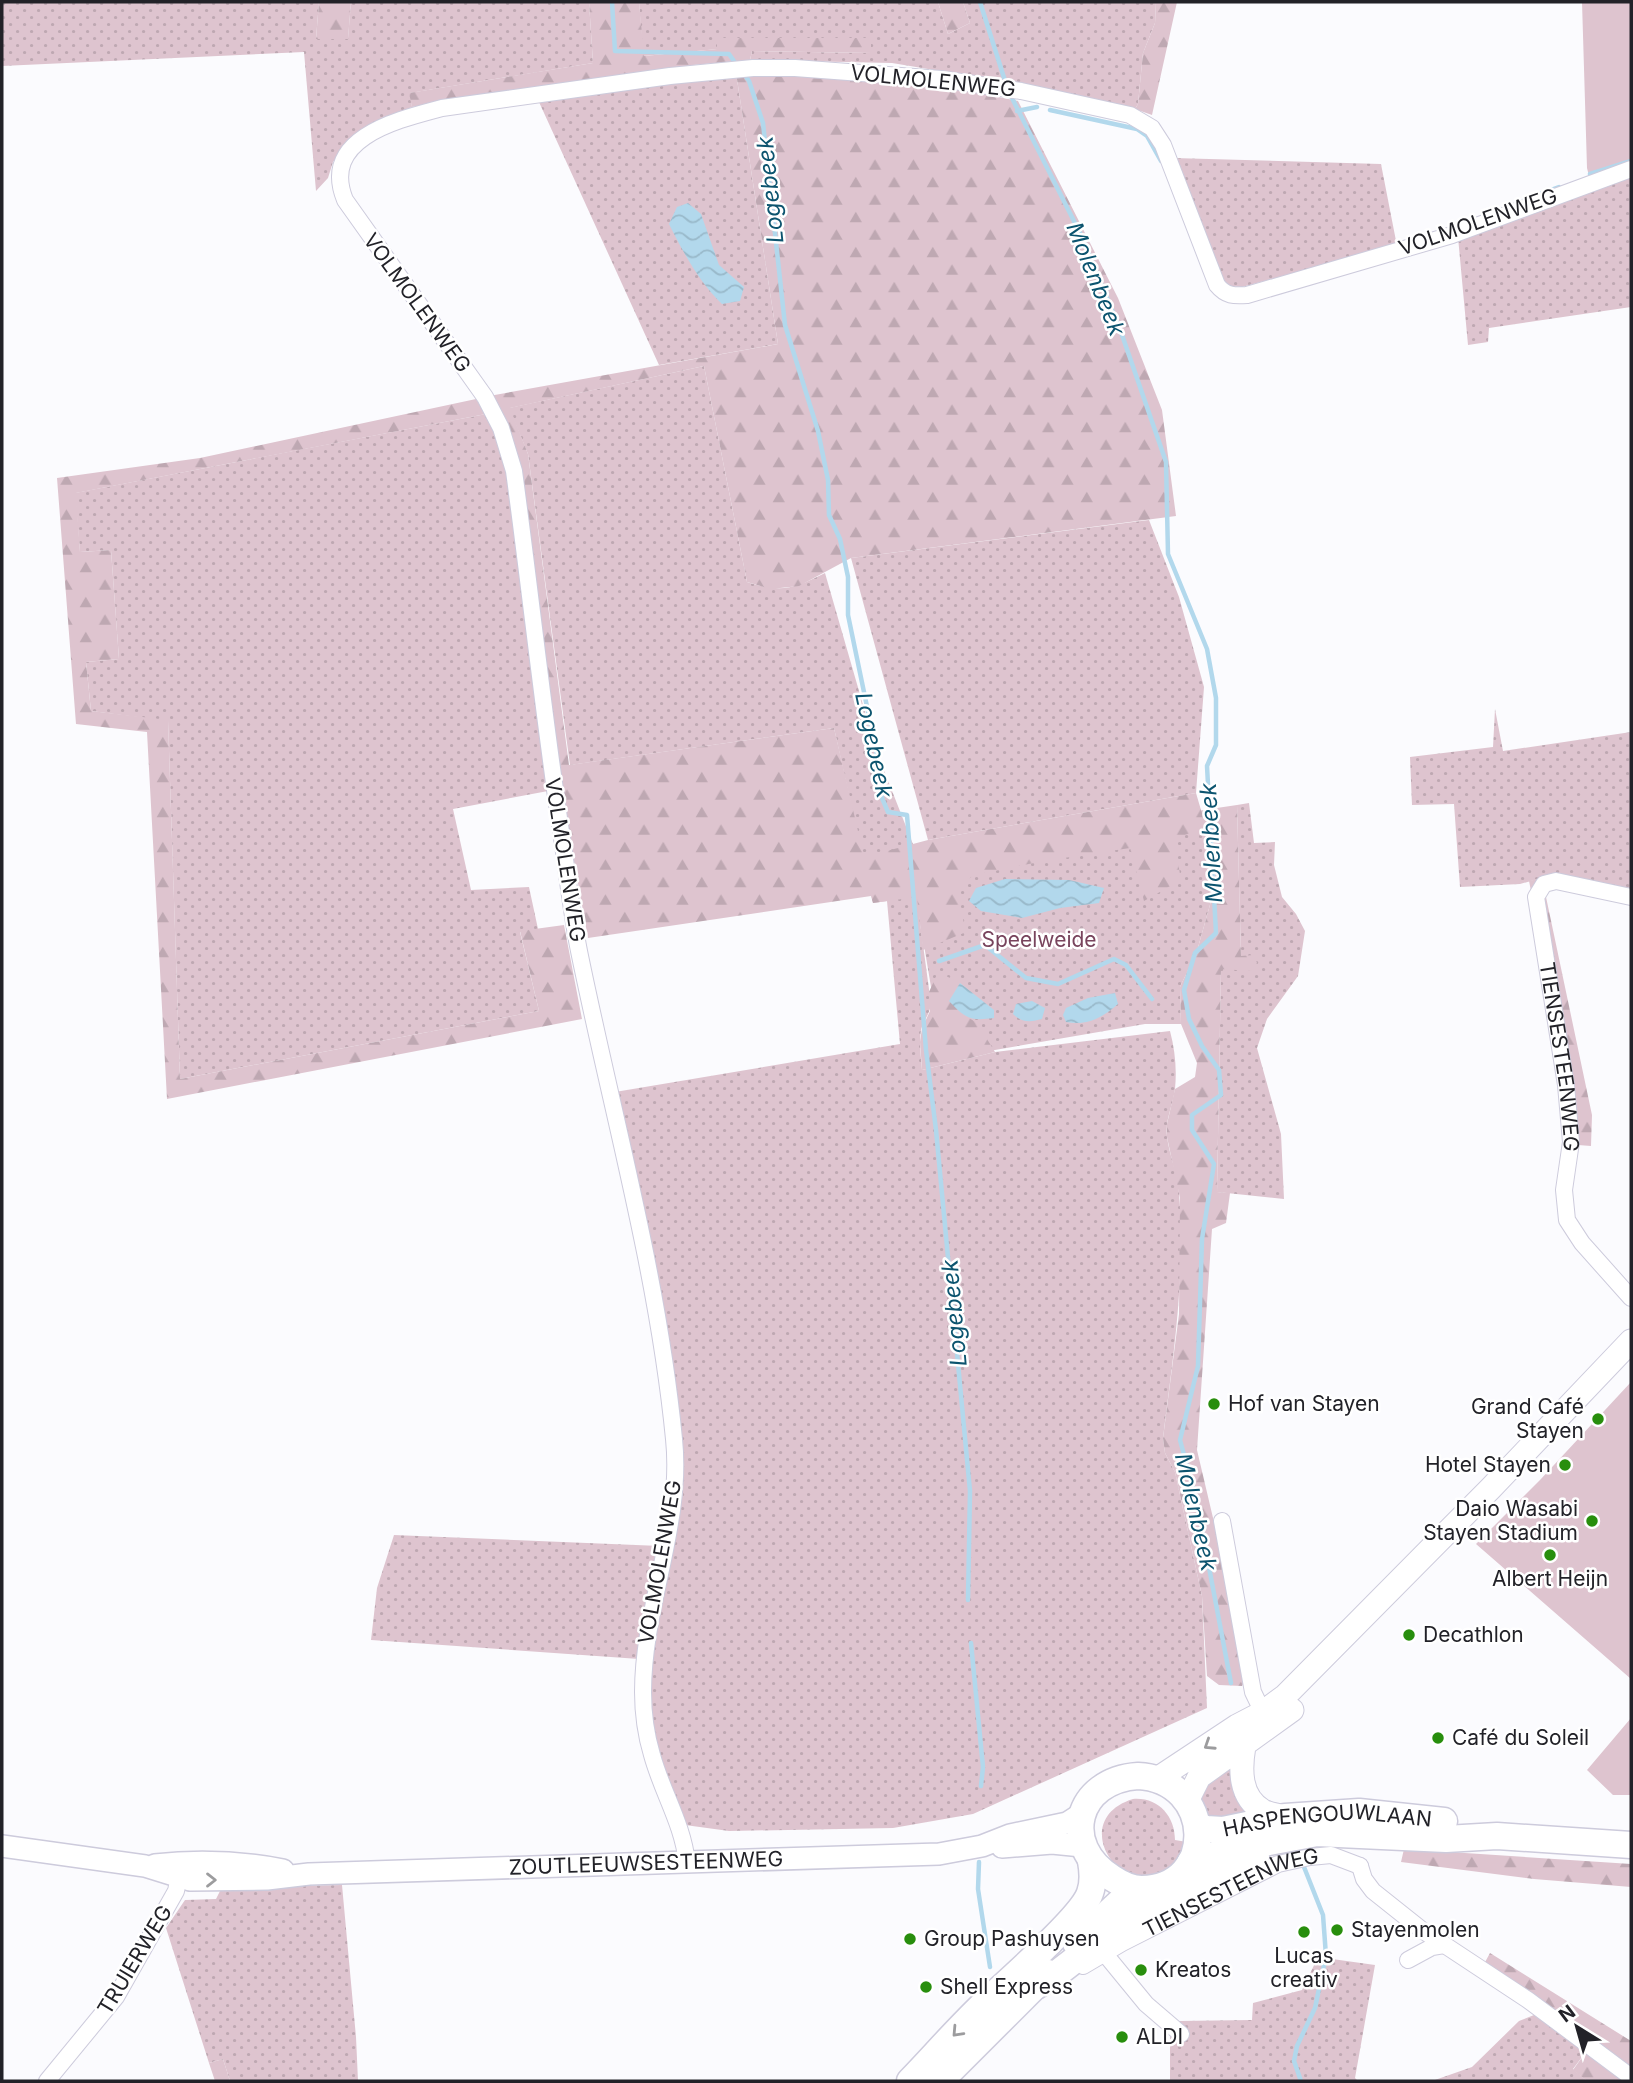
<svg xmlns="http://www.w3.org/2000/svg" width="1633" height="2083" viewBox="0 0 1633 2083" font-family="Inter,sans-serif">
	<defs>
		<pattern id="grass-dots" width="8" height="8" patternUnits="userSpaceOnUse" patternTransform="scale(1.75)"><rect width="8" height="8" fill="#dec4cf"/><path d="M2 2h.1M6 6h.1" fill="none" stroke="#bea8b2" stroke-width="1.8" stroke-linecap="round"/></pattern>
		<pattern id="forest-firs" width="22" height="20" patternUnits="userSpaceOnUse" patternTransform="scale(1.75)"><rect width="22" height="20" fill="#dec4cf"/><path d="M5 1l3.5 6h-7zM16 11l3.5 6h-7z" fill="#bea8b2"/></pattern>
		<pattern id="water-waves" width="16" height="10" patternUnits="userSpaceOnUse" patternTransform="scale(1.75)"><rect width="16" height="10" fill="#b2d8ec"/><path d="M0 5q4-4 8 0t8 0" fill="none" stroke="#99b9ca"/></pattern>
	</defs>
	<rect width="100%" height="100%" fill="#fbfbfe"/>
	<path fill="url(#grass-dots)" d="M2,2H319L316,39L348,38L351,2H589L593,63L410,93L412,107L367,129L342,150L333,162L328,178L316,191L304,52L2,66Z
		M639,2H938L948,34L970,23L963,2H1156L1155,23L1143,53L1138,104L1135,109L1030,86L892,63L750,60L752,51L871,53V38H718V49L643,56Z
		M736,73L778,344L659,365L539,102Z
		M1173,158L1381,164L1397,246L1242,287L1229,286L1221,278Z
		M1631,174V307L1489,328L1488,342L1468,345L1458,237Z
		M704,366L747,582C782,593 793,589 825,573L876,750L918,857L1210,809L1213,894L1197,951L1180,987L1181,1024H1145L943,1059L919,915L931,1004C930,1014 923,1021 921,1030C919,1043 921,1057 922,1070L995,1052L1170,1031C1175,1050 1177,1069 1175,1089C1173,1105 1165,1120 1167,1136C1169,1155 1178,1174 1179,1193C1186,1275 1173,1357 1163,1438L1165,1453L1175,1472L1202,1596L1207,1708L973,1814L893,1828L729,1831L685,1825L655,1743L647,1676L669,1547L683,1494L680,1453L615,1092L900,1044L887,901L873,903L834,728L570,765L528,454L509,408Z
		M486,414L503,448L548,791L453,809L471,890L529,887L538,929L520,932L539,1011L180,1079L168,721L91,711L86,662L119,659L111,550L80,552L75,493Z
		M1149,520L1179,597L1204,687L1196,793L928,840L851,558Z
		M1495,709L1503,751L1631,732L1630,889L1556,874L1520,884L1460,887L1454,804L1412,805L1410,757L1493,747Z
		M1249,803L1254,843L1275,842L1274,865L1282,897L1296,914L1305,931L1298,976L1267,1019L1257,1048L1281,1134L1284,1199L1217,1192L1221,968L1231,969L1241,956L1237,805Z
		M394,1535L660,1546L639,1659L371,1640L377,1588Z
		M1235,1757L1254,1814C1245,1816 1235,1819 1226,1820C1207,1821 1192,1806 1202,1788C1206,1779 1227,1765 1235,1757Z
		M1133,1799C1158,1797 1175,1816 1175,1840L1187,1842C1184,1848 1181,1856 1177,1862C1174,1866 1168,1868 1164,1871C1118,1900 1068,1819 1133,1799Z
		M342,1885L356,2037L358,2081H230L223,2059L209,2063L166,1928L185,1900L216,1899L222,1887Z
		M1318,1957L1375,1965L1355,2078L1358,2081H1170V2032L1179,2021L1252,2020L1253,2003L1302,1990Z
		M1539,2013L1585,2053L1573,2069L1587,2081H1432L1472,2067L1519,2021Z"/>
	<path fill="url(#forest-firs)" d="M319,2H351L348,39H316Z
		M589,2H639L644,56L717,49V38H871V53L752,51L750,60L693,65L412,107L409,93L593,63Z
		M938,2H963L970,23L948,34Z
		M1156,2H1177L1152,115L1135,109L1138,104L1143,53L1155,23Z
		M775,72L955,88L1018,101L1118,298L1162,410L1176,516L851,558L799,586L771,589L747,582L704,366L510,408L528,454L569,765L834,728L864,857L928,840L1196,793L1206,827L1174,839L1181,880L1144,901L1130,848L1044,861L974,875L956,889L966,932L923,950L917,897L873,903L871,896L588,938L557,768L523,482L489,396L778,344L736,73Z
		M476,399L486,414L76,493L80,552L111,550L119,659L86,662L91,711L168,720L180,1079L539,1011L520,931L564,925L582,1019L167,1099L147,732L76,724L57,478L200,458Z
		M1237,805L1241,956L1254,955L1257,963L1251,971L1221,969L1217,1192L1230,1193L1226,1223L1212,1229L1197,1450L1230,1590L1245,1680L1242,1686L1219,1685L1207,1676L1202,1596L1175,1472L1165,1453L1163,1438L1179,1314L1180,1198L1167,1137V1124L1175,1089L1195,1077L1197,1063L1181,1024L1180,987L1197,951L1213,894L1210,809Z
		M1542,878L1592,1115L1591,1146L1578,1145L1571,1088L1529,881Z
		M938,972L960,983L952,993L961,1013L977,1023L995,1052L922,1070L920,1042L922,1028L930,1011L929,992Z
		M1404,1849L1631,1864V1887L1534,1879L1401,1862Z
		M1490,1953L1631,2041V2069L1484,1964Z
		M1585,2053L1625,2081H1587L1573,2070Z
		M223,2059L230,2081H215L209,2063Z"/>
	<path fill="#dec4cf" d="M1582,2H1631V162L1589,176L1587,168Z
		M1631,1382V1679L1476,1544L1540,1480Z
		M1631,1718V1795H1613L1587,1770Z"/>
	<path fill="url(#water-waves)" d="M688,203L701,214L719,265L744,287L740,301L722,304C699,282 683,252 669,224L677,207Z
		M1005,879L1069,880L1104,888L1099,903L1060,908L1022,918L981,911L969,901L976,888Z
		M960,983L994,1010V1018C970,1021 966,1019 949,1001Z
		M1115,993L1118,1004C1102,1018 1087,1026 1066,1022L1063,1015L1066,1008L1088,998Z
		M1032,1001L1045,1008L1042,1019C1031,1022 1022,1023 1013,1014L1016,1004Z"/>
	<g fill="none" stroke-linecap="round" stroke-linejoin="round">
		<path stroke="#b2d8ec" stroke-width="4.5" d="M612,2L615,51L729,54L736,64
			M980,2L1006,84
			M744,74L749,81L763,123L785,325L818,431L828,480L829,515L840,539L848,577V615L876,750L882,798L888,812L907,815L926,1050L936,1130L970,1491L968,1600
			M1009,92L1082,237L1121,332L1166,462L1168,554L1207,649L1216,698V745L1207,766L1216,933L1195,953L1184,990L1189,1019L1202,1046L1219,1070L1221,1095L1192,1115V1130L1214,1164L1202,1239L1198,1366L1180,1440L1196,1499L1231,1683
			M1050,110L1137,129L1147,136L1161,161
			M1017,111L1037,107
			M1590,174L1631,161
			M1524,200L1559,187
			M939,961L985,945L1026,978L1058,984L1114,959L1126,965L1152,999
			M971,1643L983,1767L981,1786
			M979,1862L978,1889L990,1967
			M1301,2081L1294,2061L1297,2046L1315,2008L1326,1956L1323,1915L1304,1867"/>
		<defs>
			<g id="minor">
				<path id="s1" d="M1631,897L1556,881L1544,884L1536,897L1566,1085L1571,1142L1564,1190L1567,1220L1582,1243L1631,1298"/>
				<path d="M1222,1521L1253,1692L1266,1719"/>
				<path d="M687,1863C683,1824 662,1792 652,1755C646,1735 643,1713 643,1692C643,1606 683,1525 674,1439C658,1274 612,1113 579,951C572,916 568,880 563,845C544,721 531,596 514,471L501,428L485,397L345,200C320,138 397,120 442,108L670,76L753,68H795L941,79L1021,91L1130,115L1152,128L1163,145L1217,285C1226,296 1234,296 1247,295L1452,235L1631,169"/>
				<path d="M1360,1866L1364,1879L1373,1891L1422,1930L1528,2000L1631,2077"/>
				<path d="M1105,1954L1146,2004L1181,2034"/>
				<path d="M1408,1960L1432,1947L1444,1945"/>
				<path id="s2" d="M1083,1966L1122,1943L1278,1864L1310,1857L1331,1855L1360,1866"/>
				<path d="M47,2081L116,1997L176,1891L181,1866"/>
			</g>
			<g id="tertiary">
				<path id="s3" d="M2,1846L145,1866L190,1880L267,1879L309,1874L939,1854L982,1846L1010,1835L1067,1823L1081,1814"/>
				<path d="M1002,1847L1052,1843L1082,1846"/>
				<path d="M155,1865C198,1860 241,1862 283,1870"/>
			</g>
			<path id="secondary" d="M1244,1746C1240,1769 1239,1797 1263,1811C1269,1814 1278,1815 1285,1817
				M1157,1779L1237,1726L1262,1713L1285,1696L1491,1488L1631,1341
				M1187,1801L1199,1777L1292,1710"/>
			<g id="primary">
				<path d="M1138,1776C1215,1780 1218,1888 1142,1889C1131,1889 1121,1884 1112,1878C1059,1845 1076,1780 1138,1776Z"/>
				<path id="s4" d="M1198,1826L1206,1829L1223,1830L1285,1817L1359,1812L1444,1821"/>
				<path d="M1190,1863L1232,1849L1317,1833L1446,1839L1497,1836L1631,1845"/>
				<path d="M1076,1943L1134,1889"/>
				<path d="M1036,1986L1059,1972L1099,1941L1143,1914L1225,1871L1256,1857"/>
				<path d="M910,2081C936,2054 961,2025 989,1999C1010,1980 1083,1915 1090,1893C1094,1882 1093,1872 1091,1861"/>
				<path d="M940,2081L1048,1973"/>
			</g>
		</defs>
		<use href="#minor" stroke="#cdcbdc" stroke-width="18"/>
		<use href="#tertiary" stroke="#cdcbdc" stroke-width="24"/>
		<use href="#secondary" stroke="#cdcbdc" stroke-width="25"/>
		<use href="#primary" stroke="#cdcbdc" stroke-width="29"/>
		<use href="#minor" stroke="#fff" stroke-width="16"/>
		<use href="#tertiary" stroke="#fff" stroke-width="21"/>
		<use href="#secondary" stroke="#fff" stroke-width="23"/>
		<use href="#primary" stroke="#fff" stroke-width="26"/>
	</g>
	<defs><path id="oneway-chevron" d="M-2-3.5L2.5 0L-2 3.5" fill="none" stroke-width="1.6" stroke-linecap="round" stroke-linejoin="round" transform="scale(1.75)"/></defs>
	<g stroke="#9c9c9e">
		<use href="#oneway-chevron" transform="translate(1209 1745) rotate(147)"/>
		<use href="#oneway-chevron" transform="translate(211 1880)"/>
		<use href="#oneway-chevron" transform="translate(957 2032) rotate(133)"/>
	</g>
	<g fill="#288e0d" stroke="#fff" stroke-width="2.5">
		<circle cx="1214" cy="1404" r="7"/>
		<circle cx="1598" cy="1419" r="7"/>
		<circle cx="1565" cy="1465" r="7"/>
		<circle cx="1592" cy="1521" r="7"/>
		<circle cx="1550" cy="1555" r="7"/>
		<circle cx="1409" cy="1635" r="7"/>
		<circle cx="1438" cy="1738" r="7"/>
		<circle cx="1337" cy="1930" r="7"/>
		<circle cx="1304" cy="1932" r="7"/>
		<circle cx="910" cy="1939" r="7"/>
		<circle cx="1141" cy="1970" r="7"/>
		<circle cx="926" cy="1987" r="7"/>
		<circle cx="1122" cy="2037" r="7"/>
	</g>
	<g text-anchor="middle" stroke-width="5" stroke-linejoin="round" paint-order="stroke">
		<g font-size="21" fill="#222228" stroke="#fff">
			<text transform="translate(933 81) rotate(6)" y="7">VOLMOLENWEG</text>
			<text transform="translate(1478 222) rotate(-19)" y="7">VOLMOLENWEG</text>
			<text transform="translate(417 303) rotate(54)" y="7">VOLMOLENWEG</text>
			<text transform="translate(565 860) rotate(81)" y="7">VOLMOLENWEG</text>
			<text dy="7" stroke="none"><textPath href="#s1" startOffset="266">TIENSESTEENWEG</textPath></text>
			<text transform="translate(660 1562) rotate(-80)" y="7">VOLMOLENWEG</text>
			<text dy="7" stroke="none"><textPath href="#s4" startOffset="131">HASPENGOUWLAAN</textPath></text>
			<text dy="7" stroke="none"><textPath href="#s3" startOffset="648">ZOUTLEEUWSESTEENWEG</textPath></text>
			<text dy="7" stroke="none"><textPath href="#s2" startOffset="166">TIENSESTEENWEG</textPath></text>
			<text transform="translate(135 1960) rotate(-59)" y="7">TRUIERWEG</text>
		</g>
		<g font-size="21" fill="#78445d" stroke="#fff">
			<text x="1039" y="947">Speelweide</text>
		</g>
		<g font-size="21" fill="#222228" stroke="#fff" text-anchor="start">
			<text x="1228" y="1411">Hof van Stayen</text>
			<text x="1584" y="1414" text-anchor="end">Grand Café<tspan x="1584" dy="24">Stayen</tspan></text>
			<text x="1551" y="1472" text-anchor="end">Hotel Stayen</text>
			<text x="1578" y="1516" text-anchor="end">Daio Wasabi<tspan x="1578" dy="24">Stayen Stadium</tspan></text>
			<text x="1550" y="1586" text-anchor="middle">Albert Heijn</text>
			<text x="1423" y="1642">Decathlon</text>
			<text x="1452" y="1745">Café du Soleil</text>
			<text x="1351" y="1937">Stayenmolen</text>
			<text x="924" y="1946">Group Pashuysen</text>
			<text x="1304" y="1963" text-anchor="middle">Lucas<tspan x="1304" dy="24">creativ</tspan></text>
			<text x="1155" y="1977">Kreatos</text>
			<text x="940" y="1994">Shell Express</text>
			<text x="1136" y="2044">ALDI</text>
		</g>
		<g font-size="23" font-style="italic" fill="#0c546f" stroke="#fff">
			<text transform="translate(770 190) rotate(-96)" y="8">Logebeek</text>
			<text transform="translate(1096 279) rotate(68)" y="8">Molenbeek</text>
			<text transform="translate(874 745) rotate(78)" y="8">Logebeek</text>
			<text transform="translate(1211 843) rotate(-93)" y="8">Molenbeek</text>
			<text transform="translate(954 1313) rotate(-95)" y="8">Logebeek</text>
			<text transform="translate(1196 1512) rotate(77)" y="8">Molenbeek</text>
		</g>
	</g>
	<rect width="1633" height="2083" fill="none" stroke="#222228" stroke-width="7"/>
	<g transform="translate(1577 2027) rotate(323)" stroke="#ffffff" stroke-width="5" paint-order="stroke">
	<path d="M0-5L12 26L0 18L-12 26Z" fill="#222228"/>
	<text y="-10" font-size="19" font-weight="bold" text-anchor="middle" fill="#222228">N</text>
	</g>
</svg>
